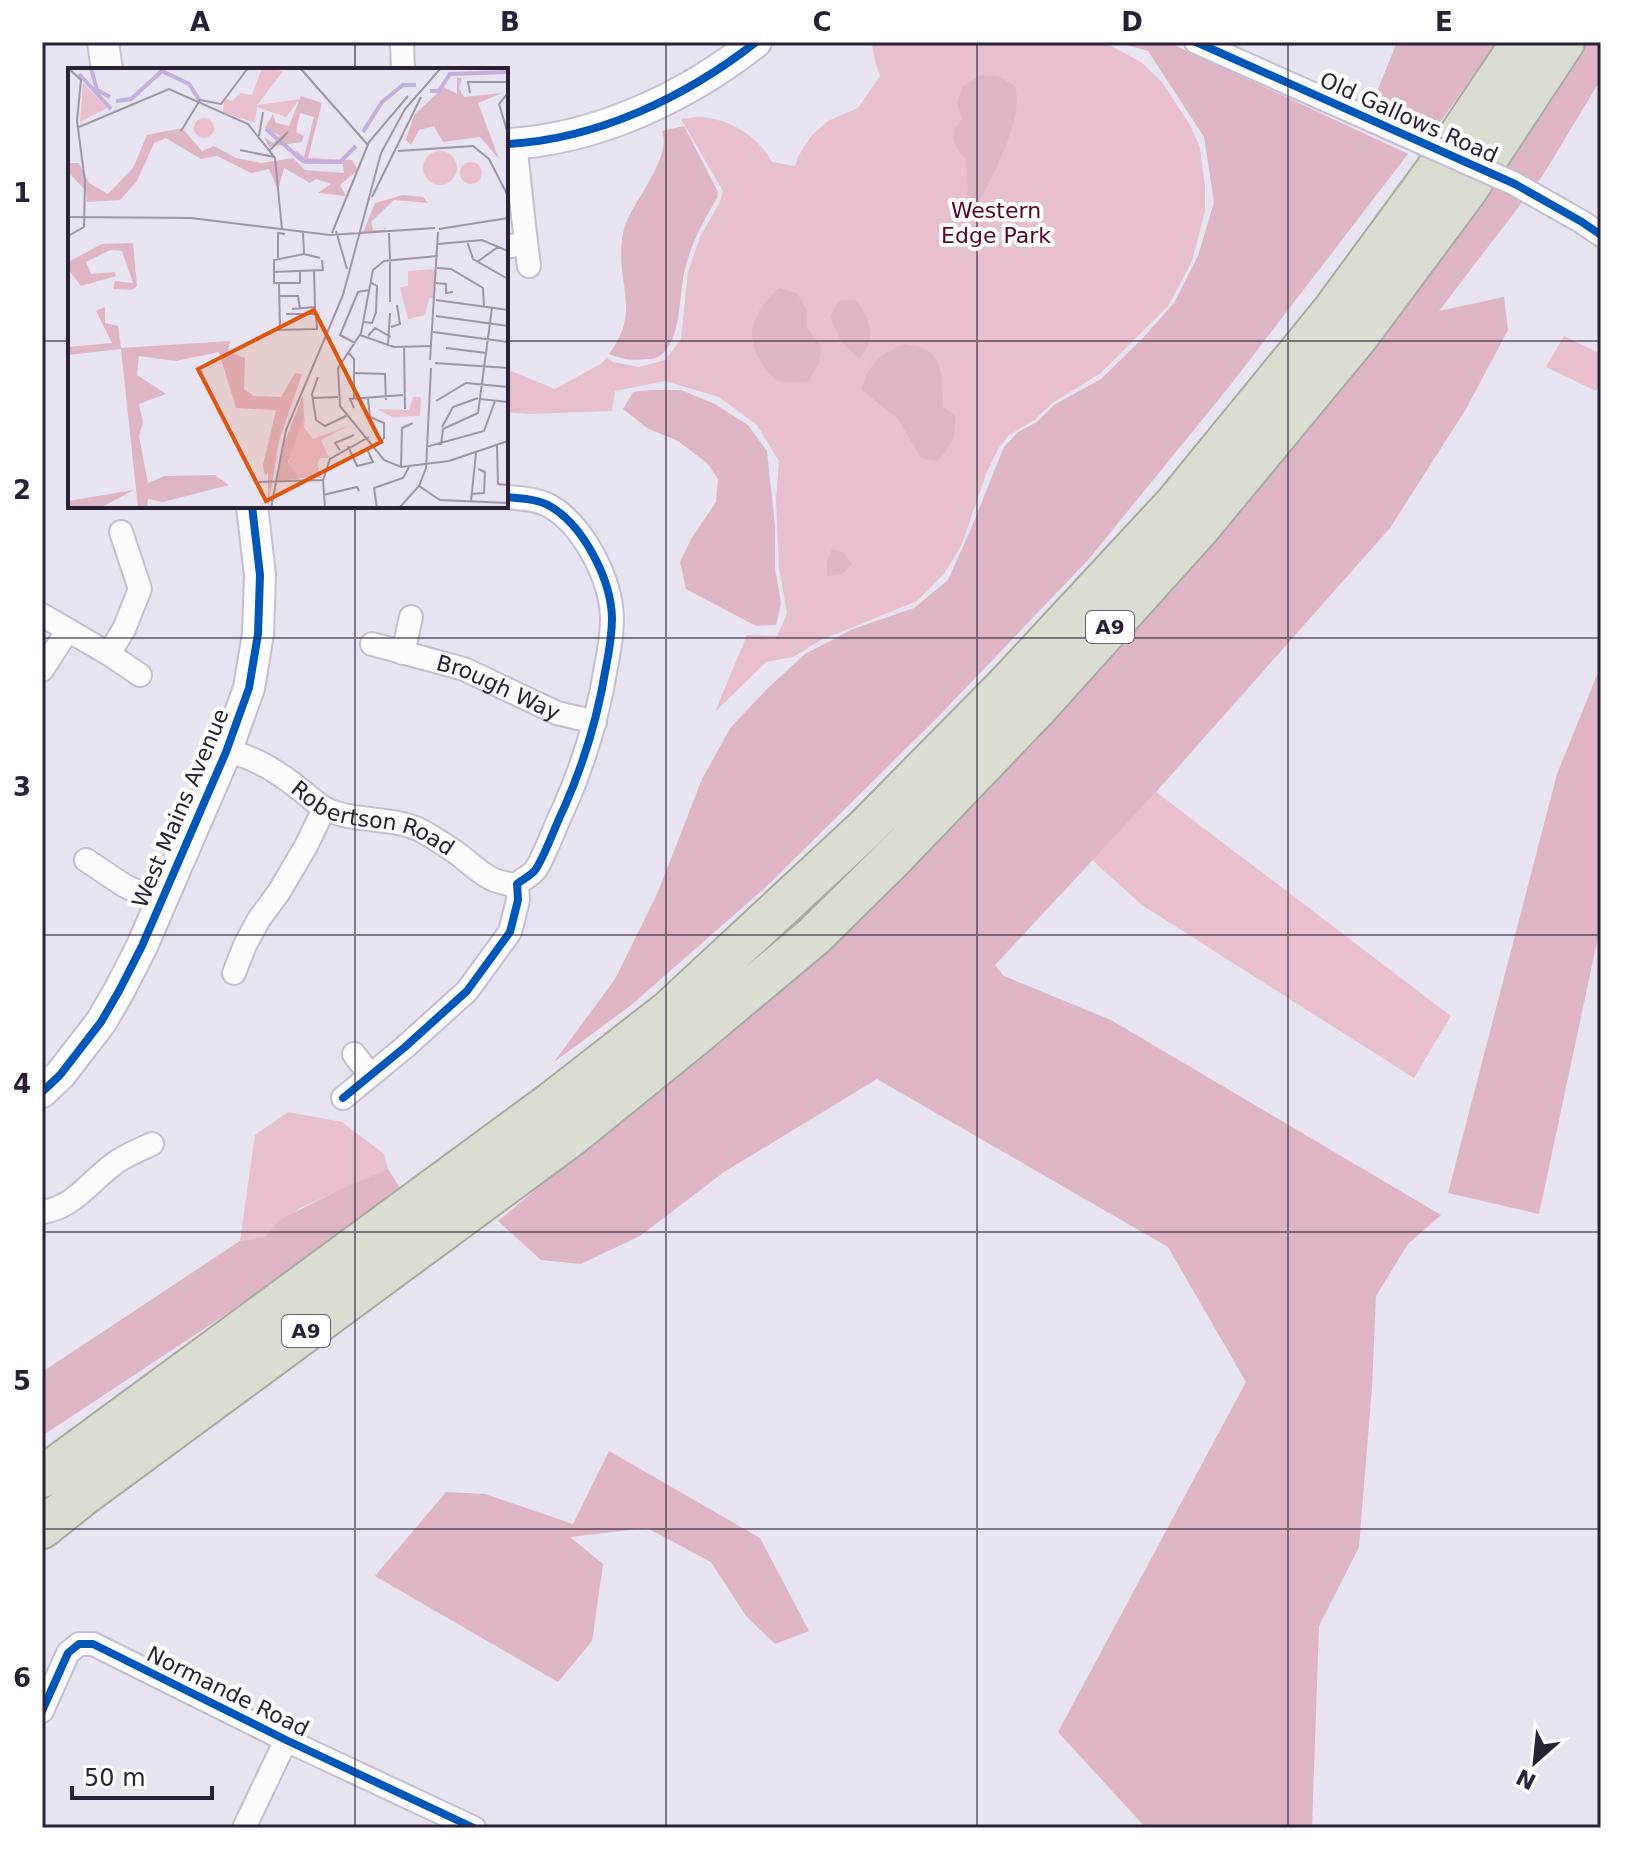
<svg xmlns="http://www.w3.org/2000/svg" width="1643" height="1870" viewBox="0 0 1643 1870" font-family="'DejaVu Sans',sans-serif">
	<rect width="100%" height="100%" fill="#e8e3f0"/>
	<path fill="#e7bfcd" d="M872,42H1093L1111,46L1141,62L1162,82L1190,125L1200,148L1205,186V211L1192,261L1179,286L1168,306L1101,373L1054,402L1034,420L1008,436L998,449L987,472L961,546L944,574L917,601L821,640L793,657L766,662L715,712L747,635L777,636L787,613L779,568L776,501L779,461L757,425L719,397L665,381L615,391L612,411L527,414L506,412V369L555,389L602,363L607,357L613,362L639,367L665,360L681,339L688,272L700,237L720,202L723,191L681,119C688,118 695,117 701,117C730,119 759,137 772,162L795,166L799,155L812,135L828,121L858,108L880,76L874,57Z
		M1564,336L1601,354V379L1596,391L1546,367Z
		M1156,792L1451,1016L1414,1078L1142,905L1092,860Z
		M288,1112L342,1122L384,1154L388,1169L300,1208L265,1237L240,1241L255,1135Z"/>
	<path fill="#deb5c5" d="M1116,42H1168L1408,154L1228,388L1088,560L937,718L767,886L630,1006L554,1062L615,979L658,892L702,779L731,727L768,688L805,654L853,629L914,608L948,580L970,531L1004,447L1018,432L1037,422L1054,405L1101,379L1143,338L1174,303L1198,256L1214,202L1204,137L1148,51Z
		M1397,42H1497L1431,135L1369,111Z
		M1571,42H1601V79L1543,175L1439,311L1504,297L1508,330L1466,409L1390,528L1156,792L995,965L1004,976L1111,1020L1441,1215L1408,1244L1376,1296L1372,1387L1359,1547L1319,1626L1312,1828H1146L1058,1732L1246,1382L1168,1247L877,1079L724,1172L640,1236L581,1264L541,1260L498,1221L843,934Z
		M981,75L998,76L1015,86C1026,120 984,195 965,224L968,186L966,159C955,149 952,142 954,128L959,124L962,118L957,103L963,86Z
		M684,126L718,192L717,198C704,220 693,240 686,265C678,290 683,344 658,357C654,359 650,359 646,359C633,361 620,359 609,354C642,310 616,285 622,240C624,221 635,205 645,189C653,174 669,149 662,131Z
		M779,288L797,293L807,311V328L821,346L819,363L808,382C801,382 790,383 782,382C771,379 765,369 760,360C742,331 757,308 779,288Z
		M856,300C870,318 878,340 859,358C842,346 837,335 830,316L839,301Z
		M903,344C909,345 918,346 923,348C946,359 942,386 943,407L955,416C956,437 952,446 937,461L921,458L898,419L862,390C867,365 880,355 903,344Z
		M650,390H681L715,404L748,425L767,451L775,526V568L781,603L776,625L756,626L686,589L680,562L691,539L716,502L718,479L707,463L678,441L647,428L623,409L633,392Z
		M832,549L844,553L852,564L842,574L827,576V561Z
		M1601,665V923L1539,1214L1448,1193L1557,774Z
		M388,1169L405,1196L42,1436V1372L240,1241L265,1237L280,1220L337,1191Z
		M609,1451L760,1538L809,1631L775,1644L746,1616L711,1562L647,1528L570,1537L603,1564L592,1641L558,1682L375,1576L446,1492L485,1494L573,1524Z"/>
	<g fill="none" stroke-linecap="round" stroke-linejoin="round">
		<defs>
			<g id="street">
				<path d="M402,42L403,70"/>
				<path d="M1196,42L1387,127"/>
				<path d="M1515,184L1582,222L1601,235"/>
				<path d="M526,243L529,266"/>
				<path d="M506,247L526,243L515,143"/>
				<path d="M42,615L109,654L124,629L140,589L121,532"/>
				<path id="s1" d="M372,644L464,669L557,713L595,722"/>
				<path d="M403,653L411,617"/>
				<path d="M109,654L140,675"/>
				<path d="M42,670L68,630"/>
				<path id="s2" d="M226,752C254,755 281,774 302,791C310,797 318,805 326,809C356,823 392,816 422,831C434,838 447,846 458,854C478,869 490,885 517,884"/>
				<path d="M86,860L125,886L160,902"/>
				<path d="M234,973L245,945L259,919L279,892L306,846L324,809"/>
				<path d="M354,1054L370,1075"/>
				<path d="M343,1098L405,1047L467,991L510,932L518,900L517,884C523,879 532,875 536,869C546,853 555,826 564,808C584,763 598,716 606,667C609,652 612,634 612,618C611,579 583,524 548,505C535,499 520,498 506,497"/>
				<path d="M42,1212C75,1208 92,1178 118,1161C129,1154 141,1149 152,1144"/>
				<path d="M42,1711L68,1653L79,1644H93L286,1740L474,1828"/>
				<path d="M244,1828L286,1740"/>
			</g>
			<path id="secondary" d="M103,42L107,70
				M506,144C596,140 686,97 756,42
				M42,1092L60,1075L101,1022L119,991L142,946L226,752L249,688L258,634L260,575L252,506"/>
			<path id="highway" d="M42,1477L551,1103L669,1011L866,828L1008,684L1176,503L1332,312L1434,173L1522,42
				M42,1528L82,1496L571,1136L692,1038L814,936L896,855L1035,710L1201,526L1359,335L1466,191L1564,42"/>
		</defs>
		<use href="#street" stroke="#c5bed0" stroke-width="26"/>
		<use href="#secondary" stroke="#c5bed0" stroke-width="34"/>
		<use href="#highway" stroke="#a8aaa0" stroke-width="44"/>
		<use href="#street" stroke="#fcfbfd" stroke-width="22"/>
		<use href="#secondary" stroke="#fcfbfd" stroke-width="30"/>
		<use href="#highway" stroke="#daddcf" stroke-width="40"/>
		<defs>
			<path id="street-bridge" d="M1387,127L1515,184"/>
		</defs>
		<use href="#street-bridge" stroke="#c5bed0" stroke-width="26" stroke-linecap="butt"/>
		<use href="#street-bridge" stroke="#fcfbfd" stroke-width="22"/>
		<defs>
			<path id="cycleway" d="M1196,42L1515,184L1582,222L1601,235
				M506,144C596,140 686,97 756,42
				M42,1092L60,1075L101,1022L119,991L142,946L226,752L249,688L258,634L260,575L252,506
				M343,1098L405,1047L467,991L510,932L518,900L517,884C523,879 532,875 536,869C546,853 555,826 564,808C584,763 598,716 606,667C609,652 612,634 612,618C611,579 583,524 548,505C535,499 520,498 506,497
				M42,1711L68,1653L79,1644H93L286,1740L474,1828"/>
		</defs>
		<use href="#cycleway" stroke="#fff" stroke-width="13"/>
		<use href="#cycleway" stroke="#0057b8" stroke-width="8"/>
	</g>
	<path fill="none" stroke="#2a2037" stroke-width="2" stroke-opacity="0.55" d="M355,42V70M666,42V1828M977,42V1828M1288,42V1828M42,341H70M506,341H1601M355,506V1828M42,638H1601M42,935H1601M42,1232H1601M42,1529H1601"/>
	<g text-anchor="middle" stroke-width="8" stroke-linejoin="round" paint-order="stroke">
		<g fill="#fff" stroke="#6a6373" stroke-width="2">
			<rect x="1086" y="611" width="48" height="32" rx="6"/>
			<rect x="282" y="1315" width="48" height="32" rx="6"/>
		</g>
		<g font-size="20" font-weight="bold" fill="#2a2037">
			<text x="1110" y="634">A9</text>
			<text x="306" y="1338">A9</text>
		</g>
		<g font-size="22" fill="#2a2037" stroke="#fff">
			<text transform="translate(1409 117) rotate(24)" y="8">Old Gallows Road</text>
			<text dy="8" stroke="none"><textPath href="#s1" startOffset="134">Brough Way</textPath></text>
			<text transform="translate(180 808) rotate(-67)" y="8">West Mains Avenue</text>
			<text dy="8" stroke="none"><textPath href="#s2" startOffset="164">Robertson Road</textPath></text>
			<text transform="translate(228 1691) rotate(26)" y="8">Normande Road</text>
		</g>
		<g font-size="22" fill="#590328" stroke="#fff">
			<text x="996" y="218">Western<tspan x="996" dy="25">Edge Park</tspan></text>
		</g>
	</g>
	<g transform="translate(68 68)">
		<rect width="440" height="440" fill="#e8e3f0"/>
		<path d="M194,0L215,3L189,37L233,31L249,37L247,45L231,40L230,33L218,49L189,39L187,55L155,44L156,30L164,33L173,25L184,27ZM15,15L39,40L12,54ZM126 60a10 10 0 1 1 20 0a10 10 0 1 1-20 0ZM355 100a17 17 0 1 1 34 0a17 17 0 1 1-34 0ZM392 105a11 11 0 1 1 22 0a11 11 0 1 1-22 0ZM368,201L367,231L361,230L357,247L340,251L332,219L340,218V203ZM345,329H353L352,348L324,349L309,341L341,342ZM237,349L236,359L245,371L284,356L253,372L261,390H252L249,397L254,410H228L220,398L227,364Z" fill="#e7bfcd"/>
		<path d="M389,10H394L391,20L396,29L434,25L410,35L431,91L412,69L375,74L366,58L351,62L343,77L338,72L346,47L376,19L389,26ZM233,28L254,35L240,90L284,92L290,102L272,117L278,128L250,125L263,116L248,111L242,115L216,100L210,122L201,101L183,105L149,88L133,91L98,70L86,75L69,113L52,132L19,134L18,123L0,104V95H11L21,115L40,126L65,100L79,67L114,60L134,83L146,78L168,90L193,95L225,90L237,102L276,105L275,96H237L225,88L229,83L236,89L246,49L232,45L228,64L236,68L234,74L201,79L196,69L205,75L212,68L197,60L205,46L208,55L221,58ZM335,127L355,129L360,135L326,132L303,154L305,162H316L318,157L317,163L295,165L307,135ZM65,175L69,218L64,222L45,221L47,213L65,215L54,183L42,182L18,194L23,206L47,204L48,208L13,218L0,201V194L34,176ZM37,239V255L50,258L53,280L162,273L160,283L177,290L176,321L186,328L213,329L227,305L234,306L211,373L200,440V405L197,407L195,397L208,342L168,340L151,284L108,293L71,288L69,307L98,326L71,336L75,354L71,368L80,415L97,408L147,407L161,417L95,434L80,431L79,440H70L53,281L0,287V279L44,275L28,243ZM235,327L236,349L220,394L231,411L209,413L217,373ZM66,422L32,440H0V433Z" fill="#deb5c5"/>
		<path fill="none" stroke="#c2afdc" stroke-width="4" d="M23,0L29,22L42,29M11,6L43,41M362,23H371L382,6L440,4M48,33L63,31L94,3L121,16L132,33M198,61L235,93L272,94L288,78M295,64L314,34L335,17H348"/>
		<path fill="none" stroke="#9c95a6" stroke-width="2" d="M0,0L13,12L9,53L17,113L16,159L0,168M232,0L300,77M402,25L400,14H440M440,25L431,36L440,66M11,59L101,21L180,56L207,90L214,162M113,63L132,32L153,36L180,0M191,68L195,44M172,82L206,89M202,82L220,64M330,83L405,78L421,91L440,128M304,129L353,29M0,149L123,150L262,167L367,160M371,161L440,150M268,163L279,201M235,165L236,186L252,190M264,165L301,74L340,28M321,165L322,191M399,173L405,191L440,211M370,176L414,172L440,183M370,188L316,193L305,202L293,265L270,300L272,338L316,392L333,399L381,393L440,373M210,190V165L217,166M409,194L430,179M369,200L383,201L415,220L416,239M232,203V215H206V192L236,186M205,204L255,202L254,192M368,215L378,216V225L385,224M211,216L212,262M211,228H230L232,241M368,232L440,242M322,234V194M224,241L247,239L246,203M368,248L440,258M296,254L304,255L308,244L309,218L302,214M323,259L332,256L329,237M206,262L249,261L248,246H218M365,264L440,274M292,267L326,279L364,278M300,268L307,260L323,269M287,275L272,267L290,224L301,222M320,277L322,245M336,278L337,341M378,280L418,285M280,284L286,291V332M362,292L370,164M367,295L440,300M287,305L317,306L318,332M250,309L244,326L248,352L257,358L278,348M245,330L270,329M300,331L302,349L316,355V370L307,378M412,331L440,334M368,333L398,315L440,319M286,340L282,331L335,327M374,359L385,339L410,330M373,377L375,361L410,345L424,240M429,377L430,416L440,417M280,378L289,398L305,394L299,381M358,379L416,363L427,333M272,382L267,375L286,367M333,399L334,360L345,355M191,414L255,412M351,418L372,432L440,435M403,426L416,425L417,404L410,401M255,427L289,419L291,423M403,433L408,385M203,440L218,362L275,227L313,85L337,41L373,0M257,440L255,412L262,391L301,369M309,440L306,420L335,410L341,399M331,440L351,418L358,400L363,300"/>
		<path fill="#de560e" fill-opacity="0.15" stroke="#de560e" stroke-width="4" d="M246,242L313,374L198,433L130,301Z"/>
		<rect width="440" height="440" fill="none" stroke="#2a2037" stroke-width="4"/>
	</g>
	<rect width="1643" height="1870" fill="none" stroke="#ffffff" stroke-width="88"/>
	<g transform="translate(1535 1762) rotate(207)" stroke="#ffffff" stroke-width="6" paint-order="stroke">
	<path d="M0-6L14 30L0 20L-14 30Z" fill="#2a2037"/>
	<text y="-12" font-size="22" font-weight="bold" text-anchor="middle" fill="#2a2037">N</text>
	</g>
	<path d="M72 1786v12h140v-12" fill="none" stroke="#2a2037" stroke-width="4"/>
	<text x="84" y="1786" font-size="24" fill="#2a2037" stroke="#ffffff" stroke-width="6" paint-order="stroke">50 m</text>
	<rect x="44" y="44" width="1555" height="1782" fill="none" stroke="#2a2037" stroke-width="3"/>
	<g font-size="26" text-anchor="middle" font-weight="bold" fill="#2a2037">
		<text x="200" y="31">A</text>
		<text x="510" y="31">B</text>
		<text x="822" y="31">C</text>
		<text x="1132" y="31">D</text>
		<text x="1444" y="31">E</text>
		<text x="22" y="202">1</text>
		<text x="22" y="499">2</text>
		<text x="22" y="796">3</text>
		<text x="22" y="1093">4</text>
		<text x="22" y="1390">5</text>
		<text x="22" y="1687">6</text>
	</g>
</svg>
